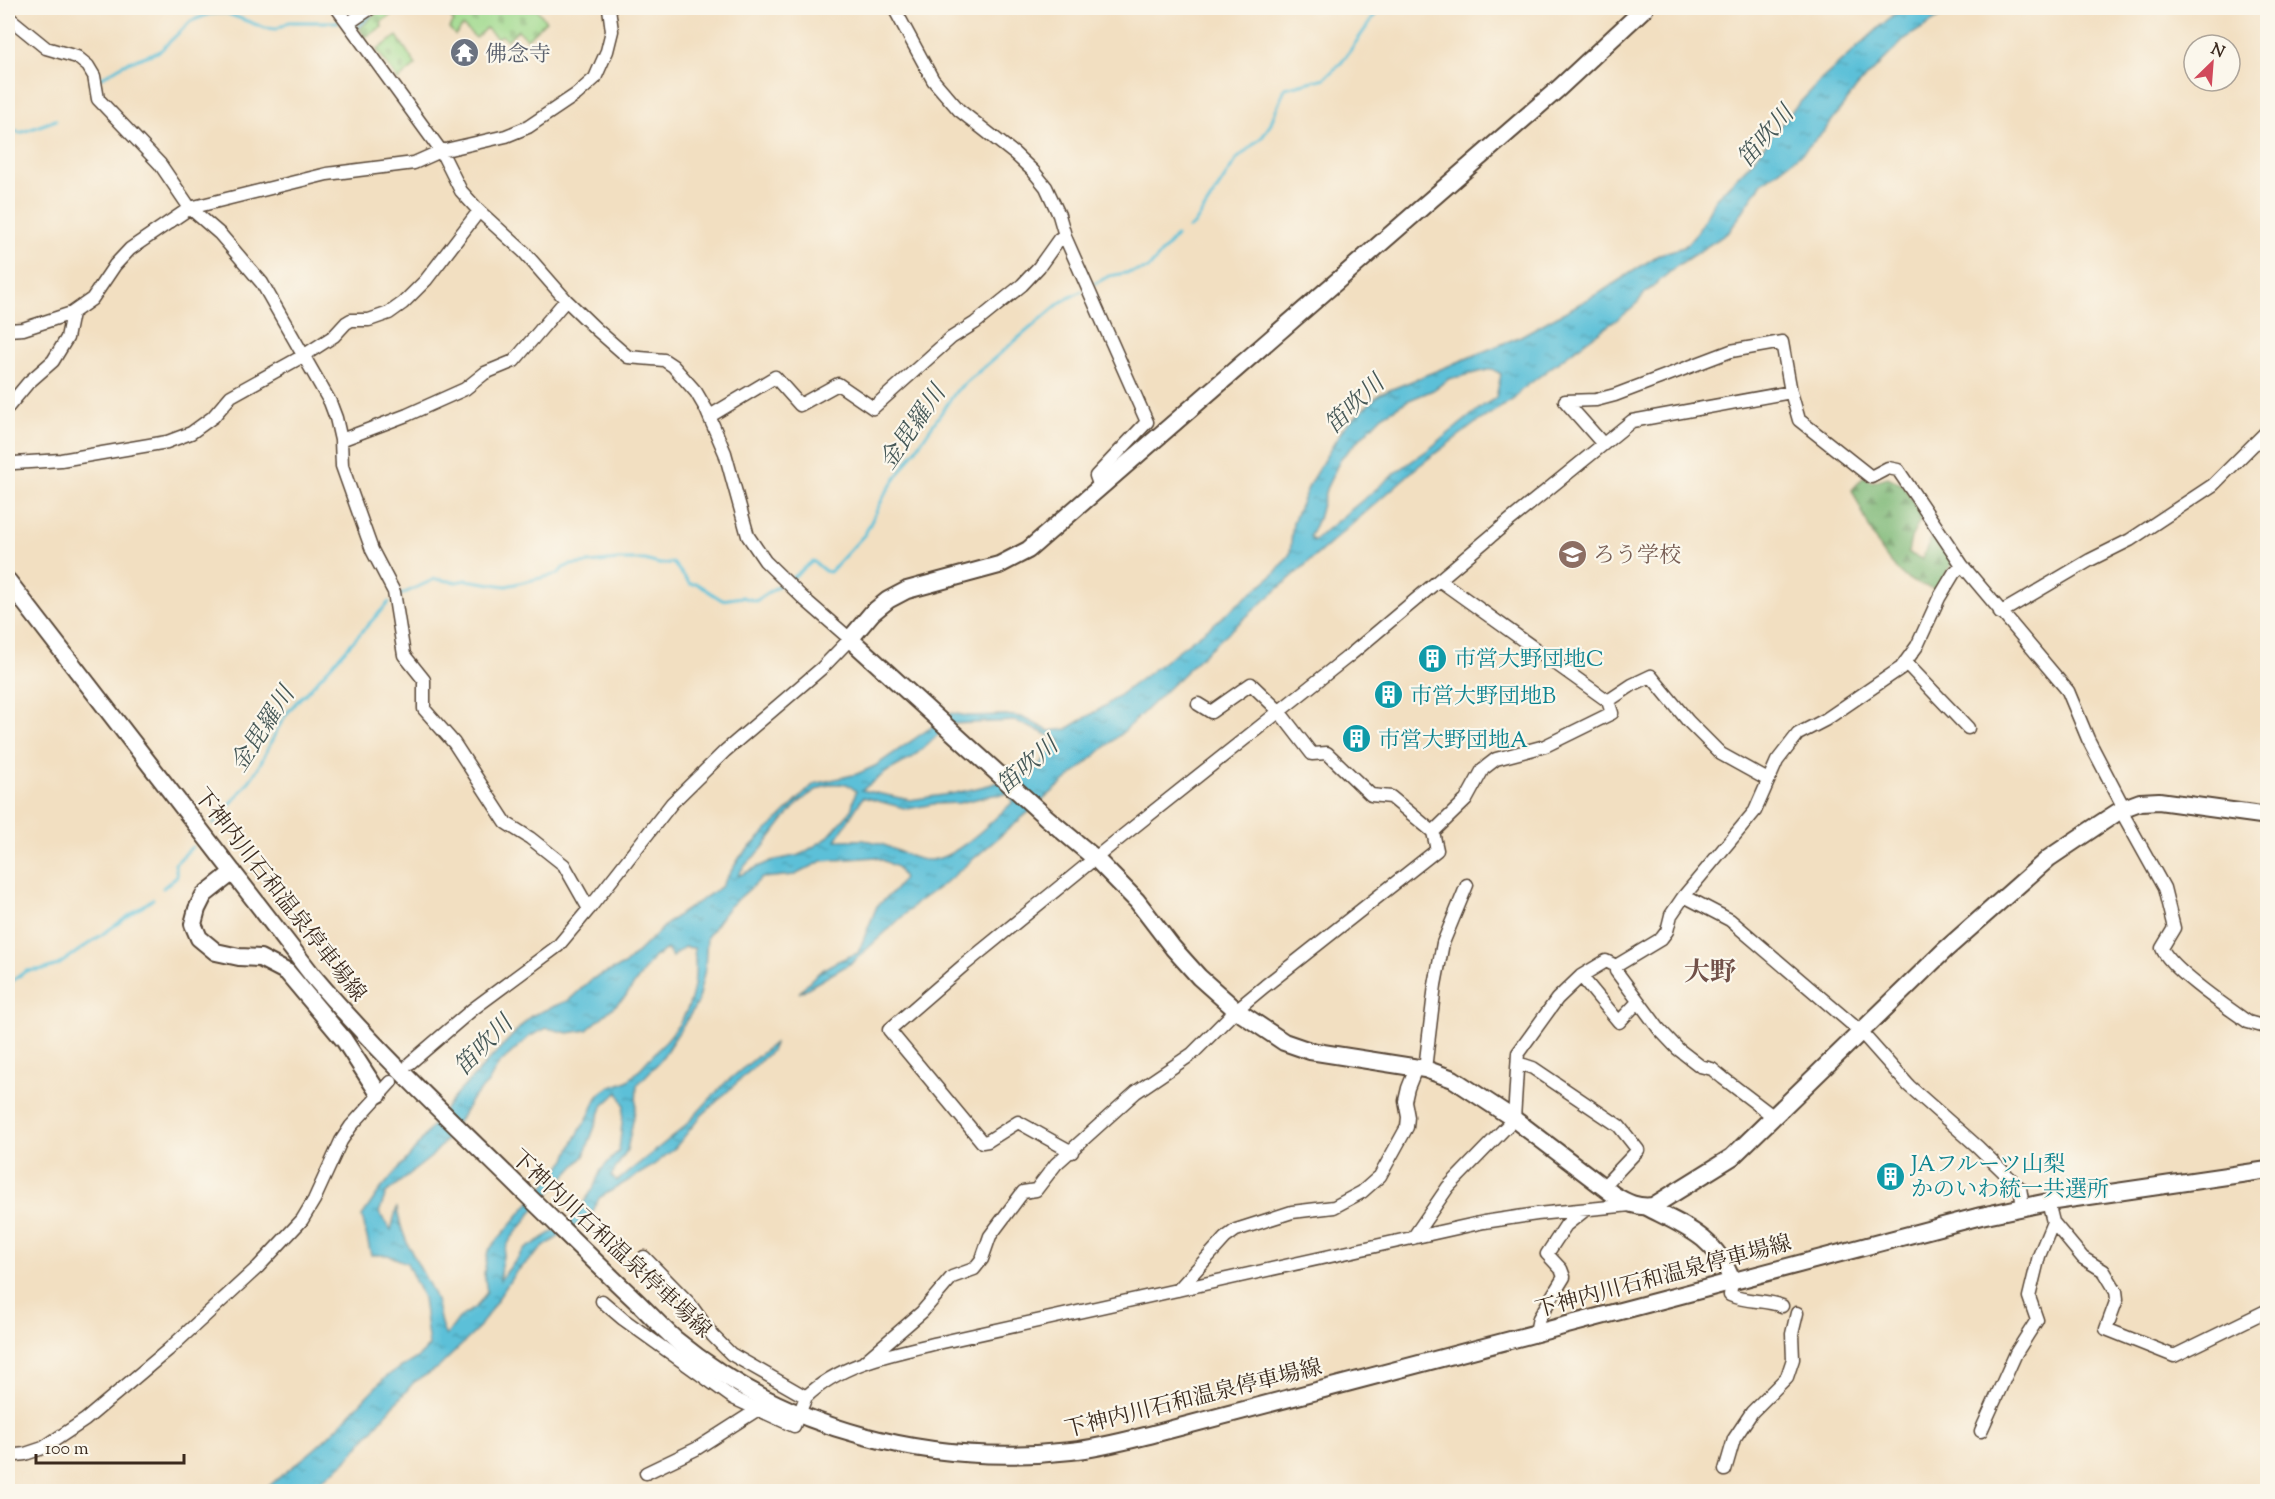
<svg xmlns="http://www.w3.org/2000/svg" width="2275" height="1499" viewBox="0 0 2275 1499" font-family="'Sorts Mill Goudy','Noto Serif JP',serif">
	<defs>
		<pattern id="forest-firs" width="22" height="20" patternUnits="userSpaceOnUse" patternTransform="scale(1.5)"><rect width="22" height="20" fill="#7fb978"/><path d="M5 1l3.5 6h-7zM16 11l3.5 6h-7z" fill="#699762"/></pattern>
		<pattern id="cemetery-stones" width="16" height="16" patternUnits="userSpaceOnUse" patternTransform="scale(1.5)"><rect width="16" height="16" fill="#9fd98c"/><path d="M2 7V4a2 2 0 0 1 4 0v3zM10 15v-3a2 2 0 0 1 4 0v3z" fill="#8aba78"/></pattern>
		<pattern id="water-ripples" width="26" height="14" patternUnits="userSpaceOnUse" patternTransform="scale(1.5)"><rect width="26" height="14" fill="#5bc0d8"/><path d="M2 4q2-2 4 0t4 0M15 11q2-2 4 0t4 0" fill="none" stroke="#4c9caf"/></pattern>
	</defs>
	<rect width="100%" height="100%" fill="#fbf7ec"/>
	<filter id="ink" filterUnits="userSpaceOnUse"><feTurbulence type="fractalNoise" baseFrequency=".0167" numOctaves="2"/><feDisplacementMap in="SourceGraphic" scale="12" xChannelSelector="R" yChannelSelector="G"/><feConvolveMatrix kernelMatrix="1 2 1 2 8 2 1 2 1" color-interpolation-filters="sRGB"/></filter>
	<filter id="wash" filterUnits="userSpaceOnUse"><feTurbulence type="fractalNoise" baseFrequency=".008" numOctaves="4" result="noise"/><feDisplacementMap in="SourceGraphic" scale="24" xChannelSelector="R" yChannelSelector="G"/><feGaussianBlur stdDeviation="1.35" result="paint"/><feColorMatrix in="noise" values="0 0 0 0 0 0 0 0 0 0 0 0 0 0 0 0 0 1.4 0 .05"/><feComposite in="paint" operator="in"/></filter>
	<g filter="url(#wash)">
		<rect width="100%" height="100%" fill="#f2dfc1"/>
		<path fill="url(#forest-firs)" stroke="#5d724b" stroke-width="1.5" d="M1864,476L1872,482L1888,477L1903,485L1922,517L1911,538L1908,553L1922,559L1931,539L1938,540L1953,563L1936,589C1928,587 1920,585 1913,582C1881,565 1867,521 1852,490Z"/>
		<path fill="url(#cemetery-stones)" stroke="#6d8255" stroke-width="1.5" d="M381,8H401L381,22L382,27L365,37L360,29Z
			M444,8H536L546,21L527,39L518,30L507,40L501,35L497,38L486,28L476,38L463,26L455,35L449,28L454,22Z
			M397,36L416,65L398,80L377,50Z"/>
		<path fill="url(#water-ripples)" stroke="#4b757b" stroke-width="1.5" fill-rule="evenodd" d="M1901,8H1954L1906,38L1857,87L1825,130L1802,153L1761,184L1729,232L1678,265L1645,293L1633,308L1581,345L1520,391L1514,399L1477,422L1416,468L1206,652L1124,731L945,883L918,902L853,962L799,993C817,970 831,963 858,953L877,906L894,891L904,878L897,867L876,857L822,861L795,875L762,878L728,908L707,937L705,969L697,1004L660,1061L637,1085L636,1106L627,1150L611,1176L617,1181L682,1129L724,1084L775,1042L771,1051L701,1116L674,1149L651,1167L599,1198L591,1216L546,1245L515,1273L478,1329L438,1368L414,1382L345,1462L308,1491L263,1492C281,1474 302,1461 320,1444C343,1424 362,1399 385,1378C401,1364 414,1365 429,1346L423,1298L407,1263L388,1255H371L362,1216L380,1190L412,1153L455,1096L531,1016L569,1000L592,979L624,965L671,920L721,887L740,857L814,784L857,774L875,766L952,713L968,716L1005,715L1022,717L1049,731L1067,729L1105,706L1215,623L1274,574L1290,554L1293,522L1311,481L1344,427L1380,394L1519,337L1601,292L1660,254L1684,247L1698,231L1716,198L1748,166L1791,112L1822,79ZM1492,369L1501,374L1496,398L1484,405L1429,449L1398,471L1313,541L1310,536L1318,519L1326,489L1341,458L1382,416L1407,401L1433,390L1449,379ZM1015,721L1060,740L1050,750L1042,763L1025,774L989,785L956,793L910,800L862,790L888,771L912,758L950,724ZM832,784H847L856,791L851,811L826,839L800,855L771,861L738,876C743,865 752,859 760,851C780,827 799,791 832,784ZM1009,794L1013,802C994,819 956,859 930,860C914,861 896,849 881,844C865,838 852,840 836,840L863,797L908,809L933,804L959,803L993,795ZM684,947L694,948C700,999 685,1023 650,1058C643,1065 635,1076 627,1081C617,1087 610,1083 599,1095C594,1100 593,1109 589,1115C580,1131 571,1143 566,1160L488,1251L484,1273L487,1292L476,1307L459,1318L446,1336C438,1323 440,1308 434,1295C419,1263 402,1243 397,1207L391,1230L379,1213L386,1193L431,1157L449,1137L472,1099L488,1083L498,1065L530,1036L547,1028L568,1033L587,1030L625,997L654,957L667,949L672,957ZM618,1092L624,1105L619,1151L601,1170L593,1189L572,1220L524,1250L500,1280C500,1267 503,1253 509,1242C515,1232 524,1225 530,1214L584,1156L602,1107Z"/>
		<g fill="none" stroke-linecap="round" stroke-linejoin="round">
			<path stroke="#5bc0d8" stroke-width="3" d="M359,26L370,15
				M101,78L124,64L160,51L191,21L209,14L226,13L265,28L276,29L289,22H338
				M8,127L20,133L56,120
				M1189,228L1194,225L1237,159L1263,136L1270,125L1285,88L1325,78L1342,62L1380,8
				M1096,283L1109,276L1148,269L1176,236
				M792,578L813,561L825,571L830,572L865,534L885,494L957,390L1061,302L1082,291
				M398,596L435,579L456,582L466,580L506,586L558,574L563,568L570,565L618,560H645L659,564L673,563L690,584H697L722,600L742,597L756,601L781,584
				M214,824C226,808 241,793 253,776C272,747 277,717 306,693L389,602
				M163,888L177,876L175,864L192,847
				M8,984L26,971L45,969L58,965L153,899"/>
		</g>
	</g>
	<g filter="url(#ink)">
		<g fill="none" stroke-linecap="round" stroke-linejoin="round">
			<defs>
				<path id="street" d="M337,8L441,151L461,191L479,211L524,252L566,300L596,329L628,357L664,360L673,366L696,392L706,409L725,453L748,536L765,561L803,598L850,639L822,668L725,751L672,803L589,909L558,946L473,1009L410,1063
					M894,8L933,80L959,110L1015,154L1033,171L1046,187L1059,215L1066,239L1147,422L1096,476L1100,487
					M8,17L46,48L77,57L88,66L94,76L98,99L160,164L190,208L220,234L262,283L330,402L336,418L341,440L342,466L372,550L394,592L404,655L424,680V709L454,743L506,823L530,838L564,865L589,909
					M350,22L371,8
					M8,330L23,329L72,313L92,299L115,265L130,249L190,208L327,174L414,163L441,151L506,136L528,127L577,94L595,78L607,51L612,31L609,8
					M1565,401L1596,400L1615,395L1731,351L1782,342L1791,392L1799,420L1871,477L1888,468L1898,470L1962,565L2068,691L2088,739L2124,808L2125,818L2164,888L2174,928L2162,948C2170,969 2228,1008 2248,1022L2262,1026L2268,1021
					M1565,401L1603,444
					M8,407L28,383L53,361L67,338L72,313
					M710,416L775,377L800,405L838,384L873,408L951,338L975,323L1022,285L1039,267L1059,239H1066
					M341,440L407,415L465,389L485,373L514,361L566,300
					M8,460L14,463L61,460L167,442L191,433L213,417L231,396L303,356L334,336L346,323L351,320H369L389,313L403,303L426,280L479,211
					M1439,580L1608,701
					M2000,613L2090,560L2130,540L2213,485L2268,430
					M1905,662L1968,728
					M1198,704L1211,712L1251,684L1278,710L1312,754L1327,753L1371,795L1391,797L1433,832
					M1684,896L1730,920L1861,1032L1909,1086L1978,1147L2020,1188L2023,1206
					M1616,966V971L1659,1029L1678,1049L1700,1066L1712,1069L1723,1078L1774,1117
					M1581,976L1619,1022L1638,1002
					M1518,1063L1533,1068L1619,1126L1638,1150L1603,1187
					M1425,1069L1435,985L1443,943L1467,885
					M1072,1152L1018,1122L988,1141L982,1142L889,1030L964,965L1110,846L1350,655L1509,521L1632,421L1791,392
					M2048,1202L2053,1222L2083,1258L2104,1271L2116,1291L2117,1299L2106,1329L2174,1356L2268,1310
					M1413,1238L1448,1187L1514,1119L1518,1053L1557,999L1581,976L1606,961L1616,966L1661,939L1667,931L1671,915L1684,896L1755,811L1777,761L1798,734L1825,720L1901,668L1917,646L1939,598L1954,573L1962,565
					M1732,1281L1730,1295C1747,1303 1765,1299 1782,1306
					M1178,1290L1225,1238L1236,1230L1292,1212L1334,1207L1362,1192L1380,1176L1407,1127L1408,1117L1405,1101L1408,1088L1416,1068
					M602,1301L623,1319L733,1398L794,1426L806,1397L731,1354L713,1336L689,1303L644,1257
					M1536,1332L1539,1318L1564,1277L1561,1269L1547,1254L1566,1225L1585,1210
					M863,1363L922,1312L952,1277L974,1269L982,1259L990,1236L1023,1192L1036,1190L1056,1164L1136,1092L1192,1054L1236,1010L1265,986L1437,850L1433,832L1466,800L1483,769L1496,759L1545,746L1612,713L1608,701L1632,685L1651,676L1688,721L1721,754L1768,780
					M806,1397C841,1363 892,1354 938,1343L1484,1222L1537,1214L1631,1205
					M1981,1431L2016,1353L2037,1320L2029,1297L2039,1256L2053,1222
					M8,1456L25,1454L43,1448L85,1420L168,1350L258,1267L302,1220L314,1200L341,1141L351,1126L391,1082
					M1725,1470L1734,1439L1752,1412L1787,1377L1793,1359L1792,1334L1797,1313
					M646,1473L696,1449L757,1410"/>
				<path id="secondary" d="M1645,8L1558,89L1028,550L999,565L907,590L888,600L872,613L850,639L1047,818L1096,859L1137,901L1173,948L1199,977L1236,1010L1284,1042L1310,1051L1425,1069L1453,1079L1514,1119L1614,1195C1627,1203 1638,1208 1653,1206L1732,1157L1945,950L2049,858L2098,825L2124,808L2140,802L2159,801L2268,816
					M8,581L313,976C378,1053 453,1122 525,1193C561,1228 596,1263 632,1297C647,1311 661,1327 676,1340C786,1431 932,1467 1071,1451C1100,1448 1129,1440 1157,1433L1981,1216L2048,1202L2268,1170
					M233,872L204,895L197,909L193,924L199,938L216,952L239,957L260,958L287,972L344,1040L379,1094
					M1647,1207C1686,1227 1716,1237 1732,1281"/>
			</defs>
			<use href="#street" stroke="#564536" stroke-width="15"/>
			<use href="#secondary" stroke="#564536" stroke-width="20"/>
			<use href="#street" stroke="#fff" stroke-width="12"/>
			<use href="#secondary" stroke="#fff" stroke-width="16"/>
		</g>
	</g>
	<defs>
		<symbol id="temple-disc" viewBox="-11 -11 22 22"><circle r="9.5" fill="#6b7280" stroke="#fbf7ec"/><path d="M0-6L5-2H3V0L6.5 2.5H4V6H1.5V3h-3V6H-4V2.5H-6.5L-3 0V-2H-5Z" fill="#fff"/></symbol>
		<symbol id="school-disc" viewBox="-11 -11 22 22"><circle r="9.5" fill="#8d6e63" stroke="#fbf7ec"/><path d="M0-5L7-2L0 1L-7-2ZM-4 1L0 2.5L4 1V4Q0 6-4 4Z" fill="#fff"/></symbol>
		<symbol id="building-disc" viewBox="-11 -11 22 22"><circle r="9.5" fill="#0f9aa8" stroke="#fbf7ec"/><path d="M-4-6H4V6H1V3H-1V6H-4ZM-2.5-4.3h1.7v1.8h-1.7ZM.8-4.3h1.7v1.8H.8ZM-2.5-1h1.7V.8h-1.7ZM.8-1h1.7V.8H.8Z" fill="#fff"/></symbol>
	</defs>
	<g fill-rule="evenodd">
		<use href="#temple-disc" x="448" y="36" width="33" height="33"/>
		<use href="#school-disc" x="1556" y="538" width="33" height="33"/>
		<use href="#building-disc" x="1416" y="642" width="33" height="33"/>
		<use href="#building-disc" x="1372" y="678" width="33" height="33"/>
		<use href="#building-disc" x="1340" y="722" width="33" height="33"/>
		<use href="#building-disc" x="1874" y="1160" width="33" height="33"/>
	</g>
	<g text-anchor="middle" stroke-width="4.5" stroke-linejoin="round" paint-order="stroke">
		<g font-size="22" fill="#5b616d" stroke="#fbf7ec" text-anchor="start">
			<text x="485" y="61">佛念寺</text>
		</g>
		<g font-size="22" fill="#785e54" stroke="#fbf7ec" text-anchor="start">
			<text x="1593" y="562">ろう学校</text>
		</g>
		<g font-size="22" fill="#0d838f" stroke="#fbf7ec" text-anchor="start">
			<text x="1454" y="666">市営大野団地C</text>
			<text x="1410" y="703">市営大野団地B</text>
			<text x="1378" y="747">市営大野団地A</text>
			<text x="1911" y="1171">JAフルーツ山梨<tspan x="1911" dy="25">かのいわ統一共選所</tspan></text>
		</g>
		<g font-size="22" fill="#3b2a1e" stroke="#fbf7ec">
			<text transform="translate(281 894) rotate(52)" y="8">下神内川石和温泉停車場線</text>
			<text transform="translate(612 1243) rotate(43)" y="8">下神内川石和温泉停車場線</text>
			<text transform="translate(1663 1275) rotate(-15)" y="8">下神内川石和温泉停車場線</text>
			<text transform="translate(1193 1397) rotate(-14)" y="8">下神内川石和温泉停車場線</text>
		</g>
		<g font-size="24" font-style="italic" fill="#455756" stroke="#fbf7ec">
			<text transform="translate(1765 136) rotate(-49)" y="8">笛吹川</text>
			<text transform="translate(1354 404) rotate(-44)" y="8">笛吹川</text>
			<text transform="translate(912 427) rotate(-55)" y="8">金毘羅川</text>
			<text transform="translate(262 729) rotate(-57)" y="8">金毘羅川</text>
			<text transform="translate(1027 765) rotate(-41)" y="8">笛吹川</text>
			<text transform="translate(483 1045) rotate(-46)" y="8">笛吹川</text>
		</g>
		<g font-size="26" font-weight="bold" fill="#725149" stroke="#fbf7ec">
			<text x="1710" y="980">大野</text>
		</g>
	</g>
	<rect width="2275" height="1499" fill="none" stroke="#fbf7ec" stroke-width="30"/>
	<g transform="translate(2212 63) rotate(25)"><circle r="28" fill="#fbf7ec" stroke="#aea59a" stroke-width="1.5"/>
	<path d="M0-4.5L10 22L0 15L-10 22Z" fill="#d1495b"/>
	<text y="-9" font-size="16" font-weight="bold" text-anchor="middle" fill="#3b2a1e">N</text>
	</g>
	<path d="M36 1454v9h148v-9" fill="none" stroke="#3b2a1e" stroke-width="3"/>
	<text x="45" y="1454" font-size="18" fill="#3b2a1e" stroke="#fbf7ec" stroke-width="4.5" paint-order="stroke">100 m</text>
</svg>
